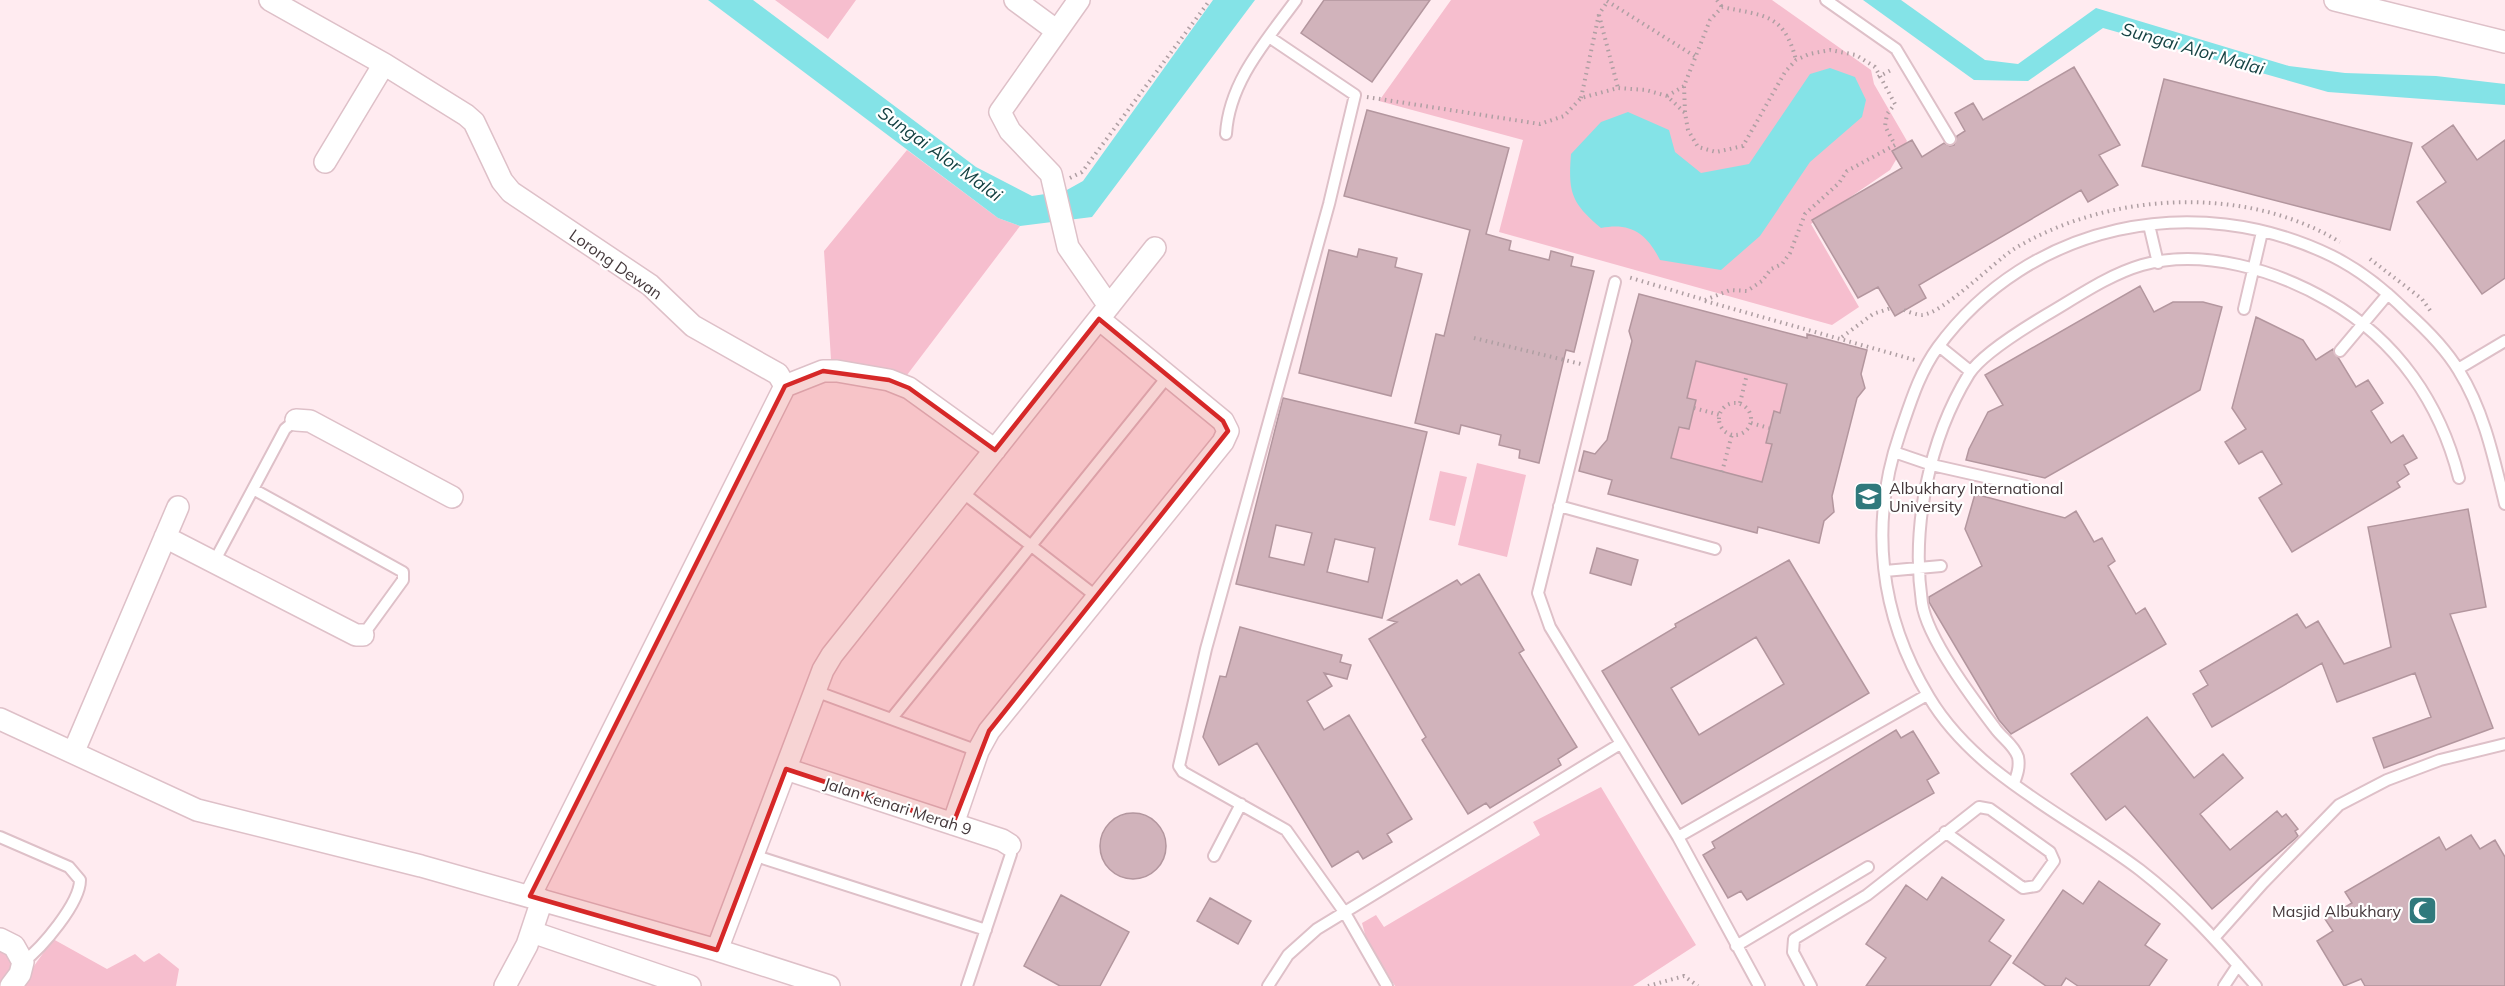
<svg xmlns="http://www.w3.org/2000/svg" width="2505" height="986" viewBox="0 0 2505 986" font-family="Mulish,sans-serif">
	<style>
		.green { fill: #f6bece }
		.water { fill: #84e3e7 }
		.building { fill: #d1b3bb; stroke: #b3969e; stroke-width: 1.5; fill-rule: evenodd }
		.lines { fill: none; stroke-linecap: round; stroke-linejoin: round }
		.lane-casing { stroke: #dec0c8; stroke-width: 14 }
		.street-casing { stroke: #dec0c8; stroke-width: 24 }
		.path { stroke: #af9fa3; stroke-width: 4; stroke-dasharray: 1.5 4.5; stroke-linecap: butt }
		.lane { stroke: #fff; stroke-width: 10 }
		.street { stroke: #fff; stroke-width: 21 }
		.marked { fill: #d62828; fill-opacity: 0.2; stroke: #d62828; stroke-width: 4.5; stroke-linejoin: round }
		.labels { text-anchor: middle; stroke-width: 4.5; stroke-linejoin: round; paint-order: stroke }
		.street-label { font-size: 16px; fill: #44383b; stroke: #fff }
		.poi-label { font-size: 16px; fill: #44383b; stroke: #fff; text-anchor: start }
		.water-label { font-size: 18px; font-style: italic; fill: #154243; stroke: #fff }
	</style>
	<rect width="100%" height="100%" fill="#ffebf0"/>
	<path class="green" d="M775 0H856L828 39Z
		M1451 0H1772L1871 70 1874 84 1907 141 1890 170 1811 224 1859 307 1832 325 1499 232 1523 140 1379 101Z
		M907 150 998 218 1020 226 907 375 831 359 824 251Z
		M1696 361 1787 384 1780 413 1774 412 1766 443 1772 444 1765 471 1769 484 1671 458 1679 427 1689 429 1696 400 1687 398Z
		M1477 463 1526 475 1507 557 1458 545Z
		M1440 471 1467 477 1455 526 1429 520Z
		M1601 787 1696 945 1633 986H1395L1366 938 1362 923 1376 915 1384 927 1540 835 1533 822Z
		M53 939 107 969 135 954 144 962 159 953 179 969 176 986H20Z
		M0 946 14 966 3 986H0Z"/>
	<path class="water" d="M708 0H753L976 167 1032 196 1065 191 1083 181 1213 0H1255L1092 217 1020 226 998 218Z
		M1863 0H1901L1985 60 2018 64 2096 8 2289 66 2345 73 2436 76 2505 84V105L2328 92 2103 28 2028 81 1974 80Z
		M1830 68 1855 77 1866 100 1862 117 1810 162 1760 236 1721 270 1660 260C1647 234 1631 222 1601 228 1571 203 1568 192 1571 154L1601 122 1628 112 1669 130 1675 152 1701 173 1749 164 1810 74Z"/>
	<path class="building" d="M1324 0H1430L1372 82 1301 33Z
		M2074 67 2120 145 2099 155 2118 185 2088 202 2081 190 1919 285 1926 298 1895 316 1878 287 1858 298 1812 220 1902 168 1892 151 1912 140 1922 157 1944 143 1950 146 1954 145 1957 136 1965 131 1955 113 1973 103 1983 120Z
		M2164 79 2412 143 2390 230 2142 166Z
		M1367 110 1509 148 1486 234 1511 241 1509 250 1549 260 1551 251 1573 257 1571 266 1594 271 1574 352 1566 350 1539 463 1519 458 1520 450 1499 445 1501 435 1461 425 1459 434 1415 423 1436 334 1444 336 1470 230 1344 196Z
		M2453 125 2477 160 2505 140V278L2482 294 2417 202 2446 182 2422 147Z
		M1359 249 1397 258 1395 267 1422 274 1391 396 1299 373 1329 250 1357 257Z
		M2140 286 2154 312 2173 302H2203L2222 307 2200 390 2045 478 1966 460 1969 449 1988 412 2003 405 1985 375Z
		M1639 294 1807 338V334L1867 350 1861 374 1865 388 1857 398 1832 496 1834 512 1824 521 1819 543 1758 527 1757 533 1608 494 1612 480 1579 471 1584 451 1595 454 1607 440 1632 341 1629 331ZM1696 361 1787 384 1780 413 1774 411 1766 443 1772 444 1762 482 1671 458 1679 427 1689 429 1694 408 1696 400 1687 398Z
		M2256 317 2303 340 2316 360 2333 349 2356 387 2368 380 2383 403 2371 411 2391 443 2403 435 2417 458 2404 465 2409 474 2397 482 2400 487 2292 552 2259 498 2282 484 2262 451 2239 464 2225 442 2246 429 2232 408Z
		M1283 398 1427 432 1382 618 1236 584ZM1276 525 1312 533 1304 565 1269 557ZM1335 539 1375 548 1368 582 1327 572Z
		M1975 494 2065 518 2076 511 2094 542 2102 538 2115 561 2108 566 2136 614 2145 608 2166 644 2011 734 1999 720 1929 602V597L1982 566 1965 529Z
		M2468 509 2486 607 2450 614 2493 728 2384 768 2373 738 2431 717 2415 673 2337 702 2322 663 2212 727 2193 694 2208 685 2200 671 2297 614 2306 628 2318 621 2344 664 2391 647 2368 527Z
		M1597 548 1638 560 1631 585 1590 573Z
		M1789 560 1869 693 1682 804 1602 671 1676 627 1675 624ZM1756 637 1784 684 1699 735 1671 688Z
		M1479 574 1524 650 1519 653 1577 747 1558 759 1561 765 1490 808 1486 803 1468 814 1422 740 1426 737 1369 639 1397 622 1388 620 1457 580 1461 585Z
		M1240 627 1342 655 1340 662 1351 665 1347 679 1324 673 1332 686 1307 701 1324 730 1349 715 1412 819 1387 834 1392 842 1363 859 1358 851 1332 867 1257 743 1219 765 1203 737 1220 676 1226 677Z
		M2147 717 2194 778 2223 754 2243 778 2200 814 2230 850 2277 811 2282 817 2286 814 2298 829 2295 831 2298 836 2295 839 2212 909 2125 806 2106 820 2071 774Z
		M1896 730 1901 738 1913 731 1939 773 1927 780 1934 793 1747 900 1741 891 1728 898 1703 855 1715 848 1712 842Z
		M1100 846a33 33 0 1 1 66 0a33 33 0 1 1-66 0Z
		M2471 835 2480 849 2495 840 2505 857V986H2365L2361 979 2344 986 2317 941 2333 931 2325 919 2352 903 2345 892 2439 837 2446 850Z
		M1942 877 2004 920 1989 941 2011 956 1990 986H1866L1886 958 1866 944 1906 885 1927 900Z
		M2099 881 2160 924 2145 945 2167 960 2149 986H2078L2066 978 2061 986H2046L2013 963 2063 890 2083 904Z
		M1061 895 1129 932 1100 986H1060L1024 966Z
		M1210 898 1251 921 1238 944 1197 921Z"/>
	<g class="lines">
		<defs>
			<path id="lane" d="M1826 0 1896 49 1950 139
				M1269 37 1355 95 1329 204 1206 649 1179 766 1183 772 1286 830 1345 913 1387 986
				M1226 134C1229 82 1266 41 1296 0
				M2149 225 2158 263
				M1615 282 1538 593 1550 627 1678 837 1759 986
				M2244 309 2262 232
				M1939 346 1970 371
				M2340 351 2388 294
				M2458 369 2505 341
				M1894 452 1932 465 2025 486
				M253 489 403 572V580L363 635
				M962 492 1097 597
				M1559 506 1715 549
				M214 562 285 429 296 420
				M1885 571 1941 566
				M815 691 978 751
				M892 718 1168 376
				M2014 783C2017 775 2020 767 2018 757 2014 745 2002 738 1995 728 1973 699 1927 638 1922 603 1911 527 1929 439 1969 374 1981 355 2026 327 2046 315 2077 297 2108 275 2142 265 2203 248 2276 270 2329 301 2397 340 2440 403 2459 478
				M0 837 69 867 80 880C80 903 42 948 23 962
				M1678 837 1927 695
				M753 855 986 930
				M1214 856 1241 804
				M2214 938 2263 883 2339 805 2387 780 2440 760 2505 744
				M1736 946 1868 867
				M967 986 1011 854 1010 845
				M1268 986 1288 955 1317 929 1620 744
				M1811 986 1793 952 1794 939 1867 895 1979 807 1990 809 2050 852 2054 861 2036 886 2023 888 1945 832
				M2224 986 2238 965
				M2256 986C2220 944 2184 904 2140 870 2069 816 1976 776 1929 697 1879 615 1869 523 1900 433 1910 404 1919 373 1938 347 2029 223 2195 189 2332 256 2360 270 2385 290 2407 312 2426 329 2446 349 2459 371 2484 411 2494 459 2505 504"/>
			<path id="street" d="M270 0 384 64 466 115 474 122 502 181 511 192 650 285 693 326 778 374 785 386 823 371H837L889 380 909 388 995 450
				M1015 0 1057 31
				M1079 0 1000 112 1010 131 1051 174 1068 247 1109 306
				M2335 0 2505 42
				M325 162 384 64
				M296 420 310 421 452 497
				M165 537 356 635H363
				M0 719 197 810 421 866 717 950 829 986
				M74 751 178 507
				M786 769 1002 840 1010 845
				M953 824 978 751 989 731 1223 442 1228 431 1223 421 1099 319
				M530 896 785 386
				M532 932 690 986
				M0 939 14 946 23 962 20 974 11 986
				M717 950 823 670 832 655 1155 248
				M505 986 527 945 542 900"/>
		</defs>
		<use href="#lane" class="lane-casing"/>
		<use href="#street" class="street-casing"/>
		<path class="path" d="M1717 0 1722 7
			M1607 1 1696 57
			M1599 15 1618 88
			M1878 77 1893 69
			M1667 96 1684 86
			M1367 97 1540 124 1564 116 1581 98 1618 88 1646 90 1667 96 1685 113 1688 130 1698 147 1716 152 1743 146 1785 72 1796 60 1809 54 1830 50 1856 55 1875 67 1895 104 1887 114 1885 126 1895 145 1847 171 1839 183 1805 214 1790 253 1782 264 1771 269 1762 281 1747 291 1730 290 1705 300 1628 277
			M1581 98 1599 14 1608 1
			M1685 112 1684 86 1710 20 1722 7C1764 16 1784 13 1796 60
			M1070 178 1082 172 1210 0
			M2370 259 2422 299 2432 313
			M1705 301 1915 360
			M1904 310C1909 312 1917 315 1922 315 1942 314 1994 262 2014 249 2108 192 2245 184 2340 242
			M1842 337 1873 314 1891 308
			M1474 338 1581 364
			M1740 403 1747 374
			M1719 419a16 16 0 1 1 32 0a16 16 0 1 1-32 0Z
			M1694 408 1720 415
			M1751 423 1769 428
			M1722 472 1732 434
			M1648 986 1684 976 1698 986"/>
		<use href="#lane" class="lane"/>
		<use href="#street" class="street"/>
	</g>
	<path class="marked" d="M1099 319 1223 421 1228 431 989 731 953 824 786 769 717 950 530 896 785 386 823 371 889 380 909 388 995 450Z"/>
	<defs>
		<symbol id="university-square" viewBox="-11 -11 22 22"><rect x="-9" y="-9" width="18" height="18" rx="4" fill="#30797c" stroke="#fff"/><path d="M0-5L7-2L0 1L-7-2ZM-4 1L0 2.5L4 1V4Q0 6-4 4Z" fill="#fff"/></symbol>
		<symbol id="mosque-square" viewBox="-11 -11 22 22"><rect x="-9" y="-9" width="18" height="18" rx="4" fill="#30797c" stroke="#fff"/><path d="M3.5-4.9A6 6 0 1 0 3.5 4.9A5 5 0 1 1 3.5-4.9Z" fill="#fff"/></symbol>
	</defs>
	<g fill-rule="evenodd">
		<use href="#university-square" x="1852" y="480" width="33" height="33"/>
		<use href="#mosque-square" x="2406" y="894" width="33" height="33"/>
	</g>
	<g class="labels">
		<g class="street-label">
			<text transform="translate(616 264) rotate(35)" y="6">Lorong Dewan</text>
			<text transform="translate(898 806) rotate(18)" y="6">Jalan Kenari Merah 9</text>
		</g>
		<g class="poi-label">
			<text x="1889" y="494">Albukhary International<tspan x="1889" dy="18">University</tspan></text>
			<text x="2401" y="917" text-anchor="end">Masjid Albukhary</text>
		</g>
		<g class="water-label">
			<text transform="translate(2193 49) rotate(16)" y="6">Sungai Alor Malai</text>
			<text transform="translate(940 154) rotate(36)" y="6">Sungai Alor Malai</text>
		</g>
	</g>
</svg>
